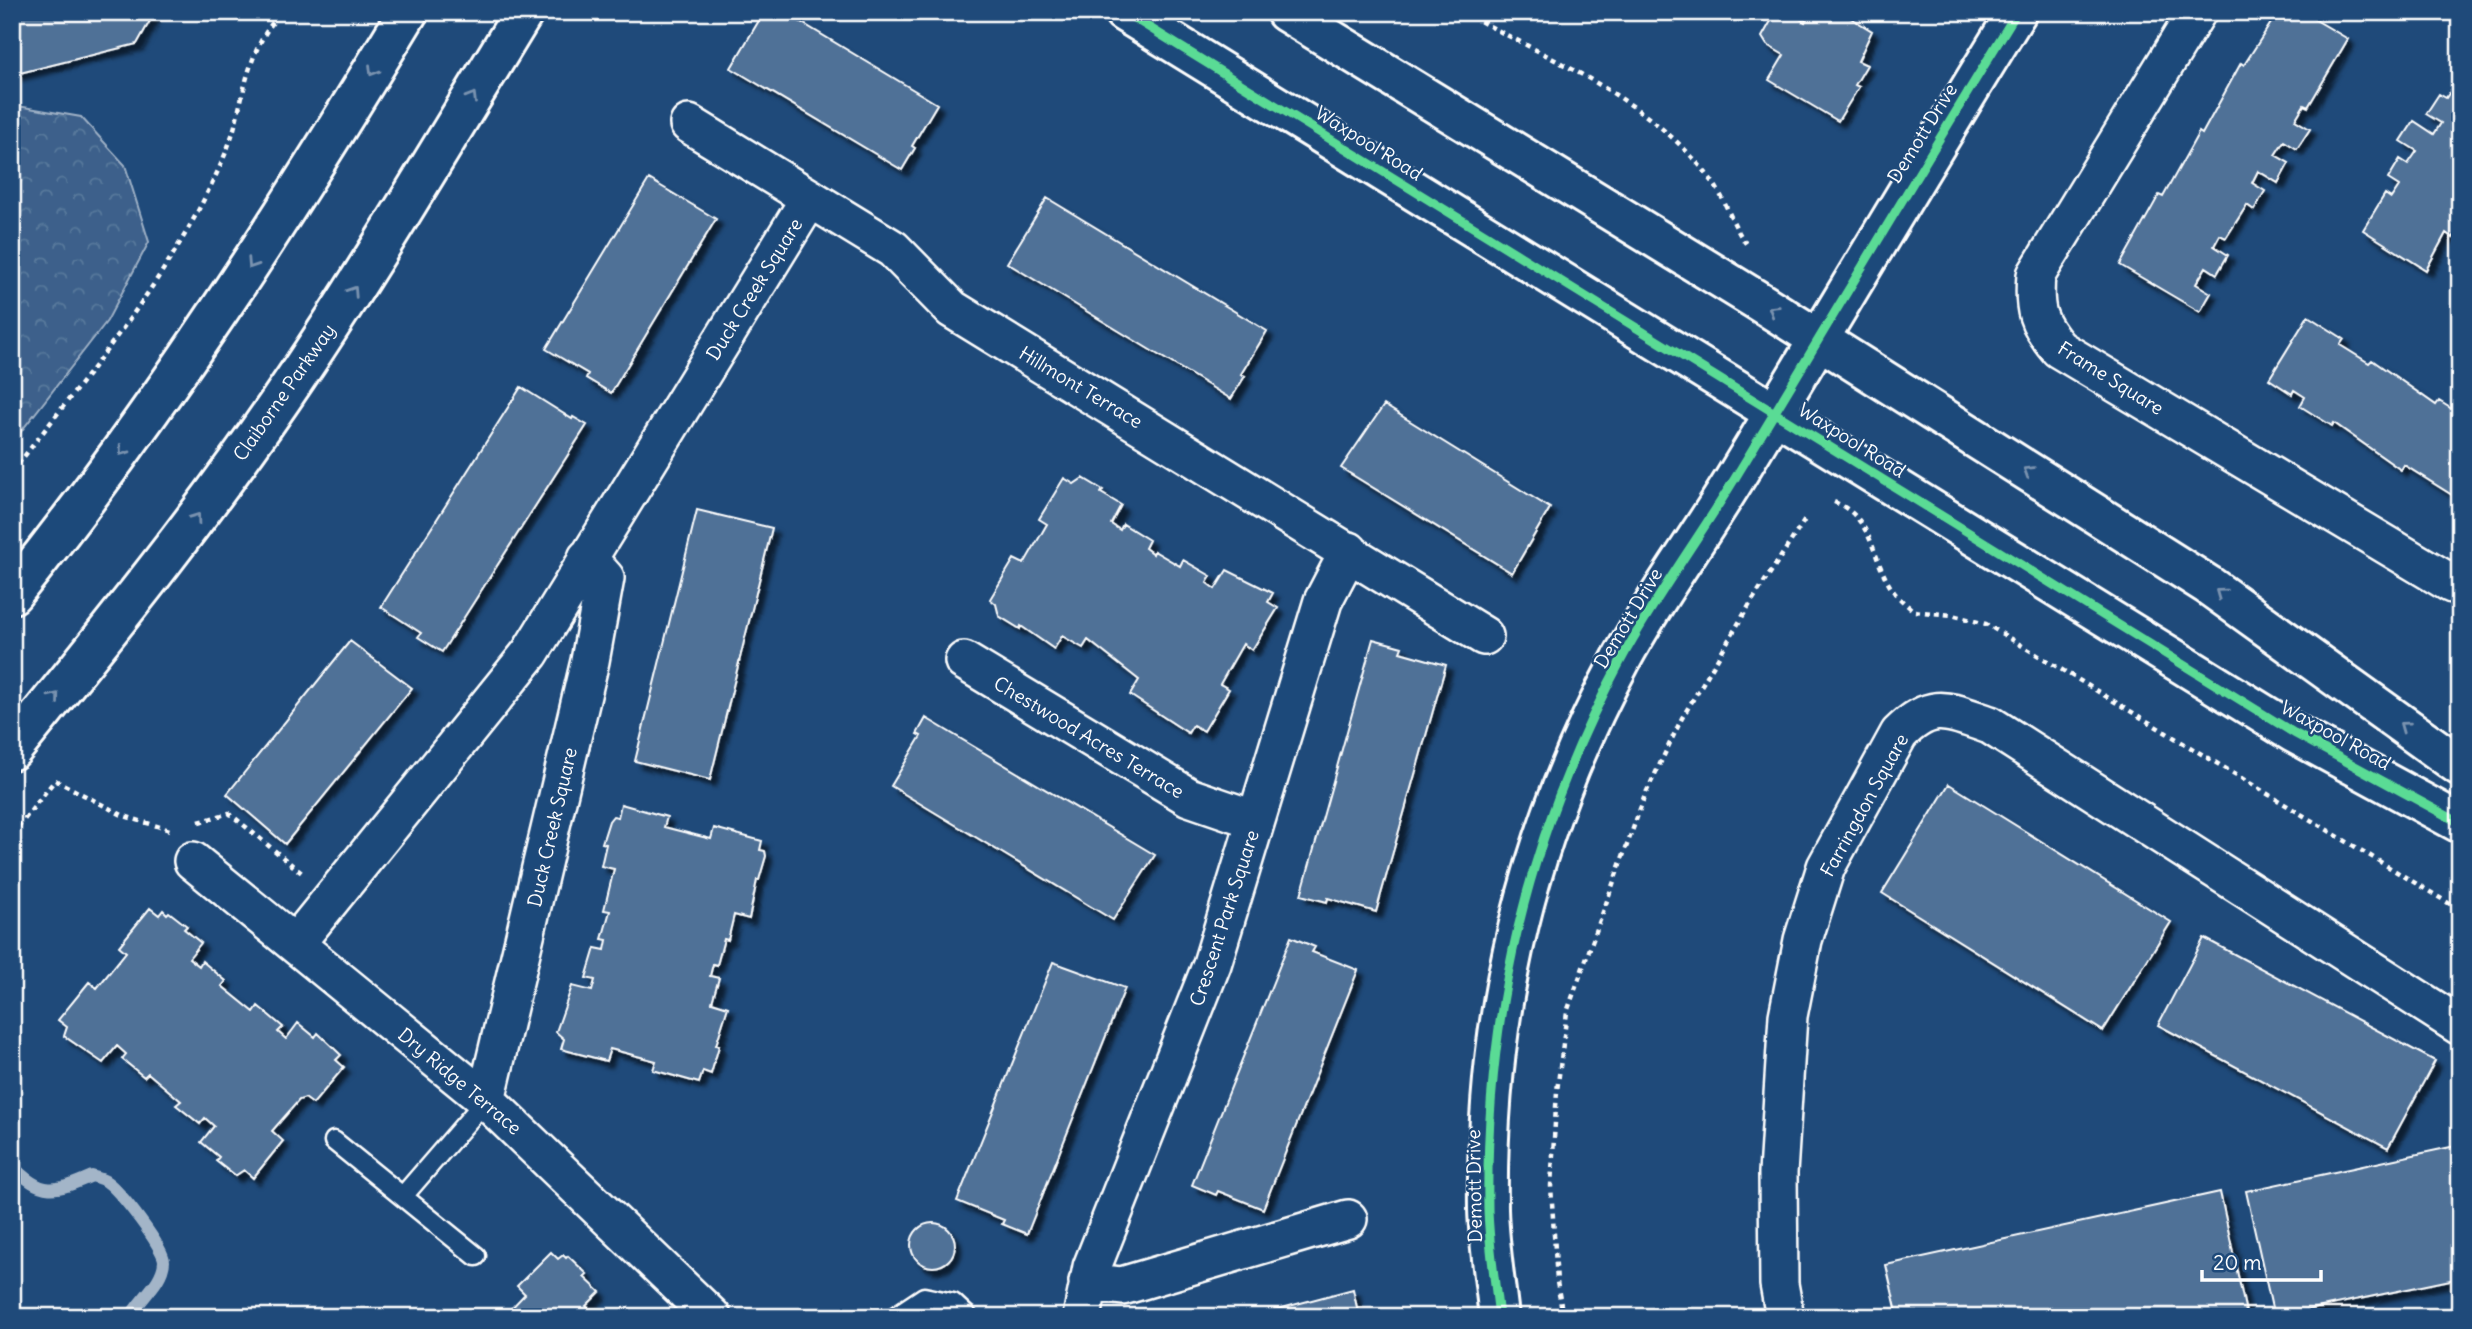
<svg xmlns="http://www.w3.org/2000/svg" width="2472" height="1329" viewBox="0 0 2472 1329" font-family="Delius,sans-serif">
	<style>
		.forest { fill: url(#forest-crowns); stroke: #9eb0c5; stroke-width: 2 }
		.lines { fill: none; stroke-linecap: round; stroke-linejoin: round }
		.stream { stroke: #a3b5c8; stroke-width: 12 }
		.building { fill: #507197; stroke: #fff; stroke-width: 2; filter: url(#shadow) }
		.service-casing { stroke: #fff; stroke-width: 23 }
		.minor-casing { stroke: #fff; stroke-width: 42 }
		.tertiary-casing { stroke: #fff; stroke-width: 44 }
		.secondary-casing { stroke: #fff; stroke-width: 44 }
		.path { stroke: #fff; stroke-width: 4.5; stroke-dasharray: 5 5; stroke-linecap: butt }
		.service { stroke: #1f4a7a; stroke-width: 18 }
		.minor { stroke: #1f4a7a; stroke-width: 37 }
		.tertiary { stroke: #1f4a7a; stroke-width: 38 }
		.secondary { stroke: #1f4a7a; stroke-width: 38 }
		.cycleway-casing { stroke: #1f4a7a; stroke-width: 13 }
		.cycleway { stroke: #5adb95; stroke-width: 9 }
		.oneway { stroke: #7992af }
		.labels { text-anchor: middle; stroke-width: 5; stroke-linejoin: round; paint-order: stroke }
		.street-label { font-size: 19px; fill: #fff; stroke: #1f4a7a }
	</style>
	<defs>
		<pattern id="forest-crowns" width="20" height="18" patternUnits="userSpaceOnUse" patternTransform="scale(1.75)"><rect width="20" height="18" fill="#3c618b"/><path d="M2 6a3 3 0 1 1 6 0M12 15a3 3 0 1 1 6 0" fill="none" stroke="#59799c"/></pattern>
		<filter id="shadow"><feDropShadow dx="6" dy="6" stdDeviation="2" flood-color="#0009"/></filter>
	</defs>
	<rect width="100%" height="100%" fill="#1f4a7a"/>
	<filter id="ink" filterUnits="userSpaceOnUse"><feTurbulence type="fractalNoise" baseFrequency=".0143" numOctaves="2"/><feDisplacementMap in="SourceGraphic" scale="14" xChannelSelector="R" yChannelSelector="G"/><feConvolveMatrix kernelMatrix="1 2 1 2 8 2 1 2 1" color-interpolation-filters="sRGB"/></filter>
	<g filter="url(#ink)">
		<path class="forest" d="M12 105 81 117 125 165 149 242 107 321 12 443Z"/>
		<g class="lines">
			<path class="stream" d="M12 1165C42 1197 55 1192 92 1176 97 1178 103 1179 107 1182 120 1191 164 1248 164 1261 163 1283 139 1299 130 1317"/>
		</g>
		<path class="building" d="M12 12H155L137 44 12 75Z
			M764 12H784L937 104 912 146 915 148 902 170 731 68Z
			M1776 12H1789L1805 22 1810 12H1841L1872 31 1858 61 1867 65 1855 85 1859 87 1838 121 1769 80 1784 55 1767 45 1762 37Z
			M2278 12H2302L2348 39 2308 107 2304 105 2295 120 2310 129 2297 149 2284 141 2275 155 2289 163 2278 183 2258 171 2252 183 2265 191 2254 210 2247 205 2226 238 2220 235 2214 246 2228 255 2217 274 2206 267 2196 284 2211 293 2200 312 2120 265 2159 195 2163 197 2199 132 2202 134 2241 63 2244 65Z
			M2460 76V227L2453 238 2446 233 2426 270 2363 230 2385 194 2391 198 2399 186 2388 179 2400 159 2408 164 2417 151 2401 141 2414 121 2434 134 2441 123 2426 114 2439 94 2446 98Z
			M649 179 716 219 611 393 586 378 588 374 546 349Z
			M1047 198 1267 331 1241 374 1245 376 1231 399 1007 263Z
			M2308 316 2344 339 2340 345 2369 363 2372 360 2436 405 2439 401 2460 414V500L2404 465 2401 470 2334 423 2332 426 2300 406 2305 397 2294 390 2292 394 2269 379Z
			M521 387 572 419 573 417 587 425 442 652 418 637 421 633 381 607Z
			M1384 405 1550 508 1512 573 1341 468Z
			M1064 478 1074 484 1083 478 1103 490 1101 493 1121 505 1111 524 1120 530 1123 524 1149 540 1145 548 1153 554 1154 551 1180 566 1183 560 1211 576 1207 583 1215 589 1227 570 1273 593 1268 602 1278 608 1252 650 1243 644 1220 684 1229 689 1204 731 1193 725 1188 733 1130 695 1139 680 1088 640 1083 648 1062 636 1054 649 1021 626 1020 629 999 616 996 604 990 599 1014 559 1024 564 1047 524 1039 519Z
			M697 510 772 528 710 780 635 761Z
			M1373 639 1402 647 1400 652 1446 665 1376 912 1328 898 1327 902 1301 895Z
			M350 641 412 688 285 844 227 794Z
			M926 718 1155 855 1113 920 891 786 921 736 917 734Z
			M1949 784 2171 922 2103 1031 1882 893Z
			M621 804 667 817 664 827 711 839 714 828 762 841 760 850 765 851 766 856 759 880H757L749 919 734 915 728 940 724 939 717 965 713 964 710 976 719 978 712 1002 728 1007 716 1045 719 1046 711 1074 703 1071 699 1083 653 1070 656 1061 610 1049 606 1061 561 1049 564 1039 556 1032 572 986 592 991 595 980 586 978 595 948 605 950 607 940 602 939 610 911 604 910 614 869 601 866 606 844 602 843 609 821 613 816 618 817Z
			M150 908 159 915 163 910 167 914 169 912 187 926 184 929 201 943 189 958 199 966 202 961 226 981 222 986 254 1012 258 1006 283 1027 278 1032 286 1039 298 1023 315 1037 318 1033 341 1055 336 1060 344 1067 313 1104 305 1098 299 1100 272 1131 283 1141 253 1178 244 1170 235 1176 216 1161 219 1157 201 1142 214 1126 205 1118 200 1124 176 1105 181 1101 148 1073 144 1077 122 1059 126 1054 117 1046 103 1063 64 1036 67 1027 58 1020 89 982 97 988 126 952 119 946Z
			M1291 937 1315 947 1312 952 1358 970 1263 1209 1218 1191 1216 1195 1192 1185Z
			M2204 938 2435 1061 2388 1148 2158 1025Z
			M1053 962 1125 988 1027 1234 1002 1224 1004 1220 957 1201Z
			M2460 1145V1278L2274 1317 2246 1191Z
			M2220 1192 2247 1317H1898L1886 1265Z
			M911 1245a22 22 0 1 1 44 0a22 22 0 1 1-44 0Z
			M551 1252 558 1259 563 1255 566 1258 568 1256 587 1274 584 1277 600 1292 586 1306 594 1314 598 1310 604 1317H503L525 1294 517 1286Z
			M1353 1289 1359 1317H1248Z"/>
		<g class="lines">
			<defs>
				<path id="service" d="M334 1141 476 1256
					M403 1196 486 1100
					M894 1317 924 1297 953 1303 968 1317"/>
				<path id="minor" d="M2197 12 2036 275C2033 310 2037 323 2059 349L2452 584H2460
					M689 124 893 249 952 309 1484 636
					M964 661 1189 797 1256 820
					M193 861 486 1100 712 1317
					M295 944 530 653 810 198
					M486 1100 590 661 605 578 587 558
					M1088 1282 1122 1286 1348 1219
					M1082 1317 1092 1267 1212 964 1323 601 1349 551
					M1785 1317 1779 1284 1778 1173 1788 1016 1803 940 1826 867 1899 734C1933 699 1950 712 1990 725L2460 1026"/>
				<path id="tertiary" d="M1124 12 2294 733 2460 823
					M1286 12 1755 299 2208 585 2460 766
					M1499 1317C1495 1281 1489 1245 1488 1209 1485 1013 1528 833 1621 660 1656 595 1702 534 1740 470 1832 318 1923 164 2017 12"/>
				<path id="secondary" d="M12 594C160 410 286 214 408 12
					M12 750C111 628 210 506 297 376 377 257 449 134 524 12"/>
			</defs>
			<use href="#service" class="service-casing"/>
			<use href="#minor" class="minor-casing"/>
			<use href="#tertiary" class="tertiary-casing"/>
			<use href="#secondary" class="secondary-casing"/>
			<path class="path" d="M1463 12C1549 59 1647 97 1709 177 1726 198 1731 225 1748 246
				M12 472C76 389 152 299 200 207 213 182 226 156 234 129 245 88 250 44 282 12
				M1834 502C1875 518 1871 561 1894 592 1899 599 1907 605 1914 611L1952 615 1986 624 2460 910
				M199 822 229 813 303 874
				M12 835 55 780 124 816 170 830
				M1563 1317 1557 1282 1551 1186 1557 1091 1567 1012 1645 795 1682 718 1750 604 1806 518"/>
			<use href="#service" class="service"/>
			<use href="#minor" class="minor"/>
			<use href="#tertiary" class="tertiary"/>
			<use href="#secondary" class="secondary"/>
			<defs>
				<path id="cycleway" d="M1124 12 2294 733 2460 823
					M1499 1317C1495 1281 1489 1245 1488 1209 1485 1013 1528 833 1621 660 1656 595 1702 534 1740 470 1832 318 1923 164 2017 12"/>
			</defs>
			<use href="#cycleway" class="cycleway-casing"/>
			<use href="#cycleway" class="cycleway"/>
		</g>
		<defs><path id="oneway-chevron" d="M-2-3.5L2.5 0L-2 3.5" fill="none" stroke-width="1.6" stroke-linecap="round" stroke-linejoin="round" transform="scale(1.75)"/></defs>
		<g class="oneway">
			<use href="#oneway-chevron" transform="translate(373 71) rotate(121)"/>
			<use href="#oneway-chevron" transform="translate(472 97) rotate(-59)"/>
			<use href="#oneway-chevron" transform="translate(252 264) rotate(123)"/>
			<use href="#oneway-chevron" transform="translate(353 291) rotate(-57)"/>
			<use href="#oneway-chevron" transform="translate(1773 310) rotate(-148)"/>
			<use href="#oneway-chevron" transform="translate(123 451) rotate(127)"/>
			<use href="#oneway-chevron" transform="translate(2028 471) rotate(-148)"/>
			<use href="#oneway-chevron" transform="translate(196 518) rotate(-54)"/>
			<use href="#oneway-chevron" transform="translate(2220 593) rotate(-144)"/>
			<use href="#oneway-chevron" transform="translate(55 697) rotate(-51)"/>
			<use href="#oneway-chevron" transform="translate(2404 726) rotate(-144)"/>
		</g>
	</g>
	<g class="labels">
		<g class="street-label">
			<text transform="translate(1922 133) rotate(-58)" y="7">Demott Drive</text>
			<text transform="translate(1369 143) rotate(32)" y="7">Waxpool Road</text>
			<text transform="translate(754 289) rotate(-58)" y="7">Duck Creek Square</text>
			<text transform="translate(2111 378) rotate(32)" y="7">Frame Square</text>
			<text transform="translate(1081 387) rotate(31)" y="7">Hillmont Terrace</text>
			<text transform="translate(284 392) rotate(-55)" y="7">Claiborne Parkway</text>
			<text transform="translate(1852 440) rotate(32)" y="7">Waxpool Road</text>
			<text transform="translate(1628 618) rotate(-59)" y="7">Demott Drive</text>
			<text transform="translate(2336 735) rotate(29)" y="7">Waxpool Road</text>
			<text transform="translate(1089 737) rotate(31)" y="7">Chestwood Acres Terrace</text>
			<text transform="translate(1864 805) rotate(-61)" y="7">Farringdon Square</text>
			<text transform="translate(552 827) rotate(-77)" y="7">Duck Creek Square</text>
			<text transform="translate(1224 918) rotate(-72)" y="7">Crescent Park Square</text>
			<text transform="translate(460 1081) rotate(40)" y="7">Dry Ridge Terrace</text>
			<text transform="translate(1474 1186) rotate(-91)" y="7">Demott Drive</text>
		</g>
	</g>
	<rect width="2472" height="1329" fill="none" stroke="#1f4a7a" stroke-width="42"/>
	<rect x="21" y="21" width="2430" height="1287" fill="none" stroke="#fff" stroke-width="2.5" filter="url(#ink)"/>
	<path d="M2202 1270v10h119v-10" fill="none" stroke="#ffffff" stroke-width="3.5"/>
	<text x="2213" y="1270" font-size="21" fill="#ffffff" stroke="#1f4a7a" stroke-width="5" paint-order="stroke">20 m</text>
</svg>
